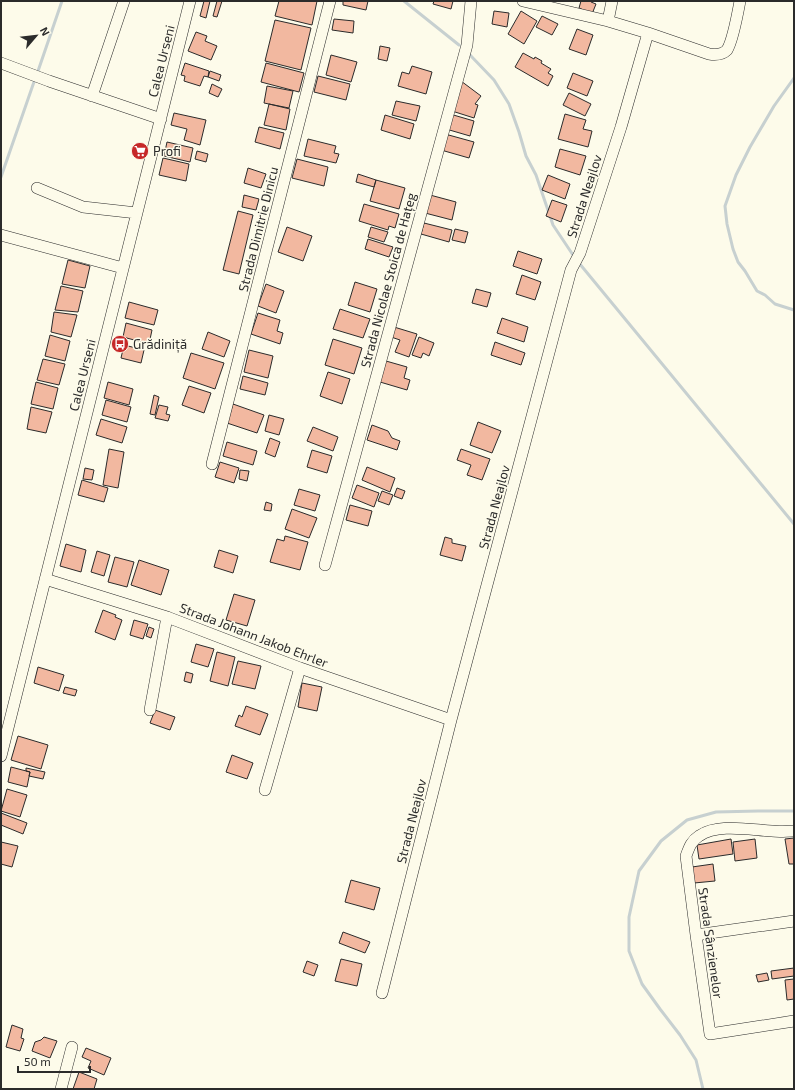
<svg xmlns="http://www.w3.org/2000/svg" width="795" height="1090" viewBox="0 0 795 1090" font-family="'Exo 2',sans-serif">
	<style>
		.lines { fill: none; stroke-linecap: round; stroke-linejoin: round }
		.stream { stroke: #c7d0d0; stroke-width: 3 }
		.building { fill: #f2b8a0; stroke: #2b2b2b }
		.minor-casing { stroke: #2b2b2b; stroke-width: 12 }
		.minor { stroke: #fdfbea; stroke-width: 11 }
		.labels { text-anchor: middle; stroke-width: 3; stroke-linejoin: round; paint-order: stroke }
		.street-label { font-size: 13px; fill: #2b2b2b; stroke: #fdfbea }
		.poi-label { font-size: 13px; fill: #2b2b2b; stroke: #fdfbea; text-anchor: start }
	</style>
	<rect width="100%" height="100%" fill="#fdfbea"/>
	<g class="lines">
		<path class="stream" d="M404 1 459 45
			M470 55 494 80 509 104 519 132 526 156 536 175 553 225 573 255
			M37 74 62 1
			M794 78 774 106 750 147 736 175 725 206 727 224 733 249 738 262 745 271 757 291 765 295 775 304 794 310
			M1 177 35 79
			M579 263 794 524
			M703 1089 696 1060 680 1035 660 1009 642 984 629 951V917L639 871 661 841 687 820 716 812 758 811H794"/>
	</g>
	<path class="building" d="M204 1H210L206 18 200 16Z
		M217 1H222L217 17 213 16Z
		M279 1H317L312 25 275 16Z
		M343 1H368L366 10 343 5Z
		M434 1H453L451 9 433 4Z
		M581 1H591V2L596 4 592 14 579 8Z
		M494 11 509 13 507 27 492 24Z
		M521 11 537 21 524 44 508 34Z
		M542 16 558 24 552 35 536 27Z
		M334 19 354 21 353 33 332 30Z
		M275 20 311 28 301 70 265 61Z
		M577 29 593 35 586 55 569 49Z
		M196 32 207 36 205 41 217 46 211 60 188 51Z
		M380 46 390 48 387 61 378 59Z
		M523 53 534 59 535 57 542 61 541 63 551 69 548 73 553 76 548 86 515 67Z
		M331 55 357 62 351 82 326 75Z
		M185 63 209 71 208 77 204 76 200 86 184 81 185 76 181 75Z
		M266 63 304 73 299 92 261 82Z
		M412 66 432 72 426 94 398 86 402 72 409 74Z
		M210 71 221 75 219 81 208 77Z
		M573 73 593 81 587 96 567 88Z
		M318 76 350 84 346 100 314 92Z
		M461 81 481 96 475 104 478 105 474 118 452 111Z
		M212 84 222 89 218 97 209 93Z
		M267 86 293 91 289 108 264 103Z
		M569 93 591 104 585 116 563 105Z
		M396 101 420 106 416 121 392 115Z
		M269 104 290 109 286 130 264 125Z
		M174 113 206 120 200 145 184 140 187 129 171 125Z
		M450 114 474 121 470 136 446 129Z
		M565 114 586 120 583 129 592 131 588 147 558 139Z
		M385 115 414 124 410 139 381 130Z
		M259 127 284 133 280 149 255 142Z
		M445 134 474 142 469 158 441 150Z
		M308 139 336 146 334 153 339 154 336 163 304 156Z
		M167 142 193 148 190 162 164 156Z
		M560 149 586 156 580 175 555 167Z
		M197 151 208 154 206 162 195 159Z
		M163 158 189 164 186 181 159 175Z
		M297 159 328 167 324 186 292 178Z
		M248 168 266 174 261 188 244 183Z
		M358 174 376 180 374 187 356 182Z
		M548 175 570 184 565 199 542 190Z
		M376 180 405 188 399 209 370 201Z
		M244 195 259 199 256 210 242 207Z
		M430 195 456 202 452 220 425 213Z
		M552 200 567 205 561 222 546 216Z
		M364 204 399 214 395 228 389 226 388 230 359 221Z
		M238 211 253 215 239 274 223 270Z
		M424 223 452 230 449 242 421 234Z
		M287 227 312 236 303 261 278 252Z
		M371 227 388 232 384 242 368 237Z
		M455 229 468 232 465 243 452 240Z
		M368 239 393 247 389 257 365 249Z
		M518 251 542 259 537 274 513 266Z
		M68 260 90 266 85 288 62 284Z
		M522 275 541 282 535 300 516 294Z
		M355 282 377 289 370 312 348 305Z
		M266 284 284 291 276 313 258 306Z
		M61 286 83 291 78 312 55 310Z
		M476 289 491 293 487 307 472 303Z
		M129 302 158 310 154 325 125 318Z
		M340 309 370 319 363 338 333 329Z
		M54 312 77 315 71 337 51 332Z
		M258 313 280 320 277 331 283 333 280 344 251 334Z
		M502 318 528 327 524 342 497 333Z
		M126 323 152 330 149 344 123 337Z
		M394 327 417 334 409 357 395 352 400 340 391 337Z
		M208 332 230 341 224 357 202 349Z
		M50 335 70 341 65 361 45 356Z
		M419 337 434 343 429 356 423 353 421 358 412 355Z
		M333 339 362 348 354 374 325 365Z
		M495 342 525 353 521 365 491 355Z
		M124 345 144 350 141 363 121 358Z
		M249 350 273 356 268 378 244 372Z
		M191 353 224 363 215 389 183 378Z
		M43 359 65 364 59 385 37 380Z
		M386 361 407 367 404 378 410 380 407 390 380 382Z
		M328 372 350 379 342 404 320 396Z
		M243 376 268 383 265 395 240 389Z
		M36 382 58 388 53 409 31 404Z
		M108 382 133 389 129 405 104 398Z
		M189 386 211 393 204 413 182 405Z
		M154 395 159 397 155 415 150 414Z
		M106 400 131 407 127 422 102 415Z
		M233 404 264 415 257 433 227 423Z
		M159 405 168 407 166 414 170 415 168 421 155 418Z
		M31 407 52 412 46 433 27 429Z
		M269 415 284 419 279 435 265 431Z
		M101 419 127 427 122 443 96 435Z
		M478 422 501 431 492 453 470 445Z
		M372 425 388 431 392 438 400 441 397 450 367 440Z
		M313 427 338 437 333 451 307 441Z
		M270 438 280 442 275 457 265 453Z
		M227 442 257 451 253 465 223 456Z
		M109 449 124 452 118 488 103 485Z
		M461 449 490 459 482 480 467 475 471 465 457 460Z
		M312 450 332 456 327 473 307 467Z
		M220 462 239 468 234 483 215 477Z
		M367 467 395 478 390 492 362 480Z
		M85 468 94 470 92 480 83 479Z
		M240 470 249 471 247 481 239 479Z
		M82 480 108 488 104 502 78 495Z
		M357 485 379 493 374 507 352 498Z
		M397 488 405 491 402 499 394 496Z
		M299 489 320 495 315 511 294 505Z
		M382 491 393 495 389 505 378 501Z
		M266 502 272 504 271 511 264 510Z
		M350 505 372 511 368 526 346 520Z
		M292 509 317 518 309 538 285 529Z
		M285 536 308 542 300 570 270 562 277 539 284 541Z
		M445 537 452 539V543L466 546 462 561 440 555Z
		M66 544 86 550 81 572 60 566Z
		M219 550 238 556 233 573 214 567Z
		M97 551 110 555 104 576 91 572Z
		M115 557 134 562 127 587 108 582Z
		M139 560 169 570 161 595 131 585Z
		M234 594 255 600 247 626 226 620Z
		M103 610 116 615 115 617 122 620 115 640 95 632Z
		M134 620 148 624 143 639 130 635Z
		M149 627 154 629 151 638 146 636Z
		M196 644 214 649 208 667 191 662Z
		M217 652 235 657 228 686 210 681Z
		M238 661 261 666 255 689 232 684Z
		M38 667 64 675 59 691 34 683Z
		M186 672 193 674 191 683 184 681Z
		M302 683 322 687 317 711 298 707Z
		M65 687 77 690 75 696 63 693Z
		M246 706 268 714 260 735 235 726 239 715 242 717Z
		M155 710 175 717 170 730 150 723Z
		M18 736 48 745 41 769 11 760Z
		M232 755 253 763 247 779 226 772Z
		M11 767 30 772 27 787 8 782Z
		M26 768 45 772 43 779 29 776 30 772 26 771Z
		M7 789 27 795 20 817 1 811Z
		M1 813 27 823 23 834 1 825Z
		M794 838V864H789L785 839Z
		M731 839 733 854 699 859 697 845Z
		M755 839 757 858 735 861 733 842Z
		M1 842 18 846 12 867 1 864Z
		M713 864 715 881 694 883 692 867Z
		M351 880 380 888 374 910 345 902Z
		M343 932 370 942 365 953 339 943Z
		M341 959 362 964 357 986 335 981Z
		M307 961 318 965 314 976 303 972Z
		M794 968V976L772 979 771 971Z
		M767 973 769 980 758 982 756 975Z
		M794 979V999L787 1000 785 980Z
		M12 1025 23 1029 21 1038 24 1039 20 1051 6 1047Z
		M44 1037 57 1041 50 1058 32 1051 35 1042 41 1040Z
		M86 1048 111 1058 104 1075 88 1068 91 1061 82 1057Z
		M79 1072 97 1079 94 1089H73Z"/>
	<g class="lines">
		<defs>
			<path id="minor" d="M523 1 608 21 648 33 709 54C715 55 722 55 727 50 732 42 738 12 740 1
				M608 21 612 1
				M1 63 49 81 161 119
				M92 96 124 1
				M37 188 83 207 137 213
				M1 235 123 268
				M212 464 330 1
				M325 565 467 45 471 1
				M45 579 167 617 300 668 451 720
				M150 710 167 617
				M1 756 190 1
				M265 790 300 668
				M794 831C787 831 779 832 772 831 750 830 718 823 699 836 691 841 689 848 686 856L696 935 710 1034 794 1021
				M696 935 794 921
				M382 993 451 720 571 270 580 253 621 127 648 33
				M61 1089 72 1047"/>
		</defs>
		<use href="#minor" class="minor-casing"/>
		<use href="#minor" class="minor"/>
	</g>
	<defs>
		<symbol id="supermarket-disc" viewBox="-11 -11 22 22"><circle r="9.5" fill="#c62828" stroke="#fdfbea"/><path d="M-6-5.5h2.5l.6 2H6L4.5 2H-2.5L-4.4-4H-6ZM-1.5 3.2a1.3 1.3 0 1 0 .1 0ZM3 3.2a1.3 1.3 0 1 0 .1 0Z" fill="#fff"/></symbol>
		<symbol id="bus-disc" viewBox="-11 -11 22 22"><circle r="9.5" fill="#c62828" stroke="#fdfbea"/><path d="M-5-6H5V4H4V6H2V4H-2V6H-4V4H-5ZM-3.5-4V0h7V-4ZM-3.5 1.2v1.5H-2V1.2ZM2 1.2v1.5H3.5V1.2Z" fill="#fff"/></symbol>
	</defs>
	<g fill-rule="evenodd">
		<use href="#supermarket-disc" x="130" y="141" width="20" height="20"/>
		<use href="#bus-disc" x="110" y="334" width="20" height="20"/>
	</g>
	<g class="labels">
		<g class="street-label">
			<text transform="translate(161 61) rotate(-76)" y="5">Calea Urseni</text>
			<text transform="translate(584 196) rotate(-72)" y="5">Strada Neajlov</text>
			<text transform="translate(258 229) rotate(-76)" y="5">Strada Dimitrie Dinicu</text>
			<text transform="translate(388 280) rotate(-75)" y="5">Strada Nicolae Stoica de Hațeg</text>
			<text transform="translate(82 375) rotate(-76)" y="5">Calea Urseni</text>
			<text transform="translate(494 507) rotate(-75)" y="5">Strada Neajlov</text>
			<text transform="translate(254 635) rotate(21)" y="5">Strada Johann Jakob Ehrler</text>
			<text transform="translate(411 821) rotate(-76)" y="5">Strada Neajlov</text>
			<text transform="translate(711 943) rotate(82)" y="5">Strada Sânzienelor</text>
		</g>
		<g class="poi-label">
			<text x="153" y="156">Profi</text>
			<text x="133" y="349">Grădiniță</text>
		</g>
	</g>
	<rect width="795" height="1090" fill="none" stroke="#2b2b2b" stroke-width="4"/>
	<g transform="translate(36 36) rotate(62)" stroke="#fdfbea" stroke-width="3" paint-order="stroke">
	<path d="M0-3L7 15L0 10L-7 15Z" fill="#2b2b2b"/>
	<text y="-6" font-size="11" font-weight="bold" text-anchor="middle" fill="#2b2b2b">N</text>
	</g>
	<path d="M18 1066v6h72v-6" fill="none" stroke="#2b2b2b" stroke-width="2"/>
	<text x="24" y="1066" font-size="12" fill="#2b2b2b" stroke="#fdfbea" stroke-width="3" paint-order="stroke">50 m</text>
</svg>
